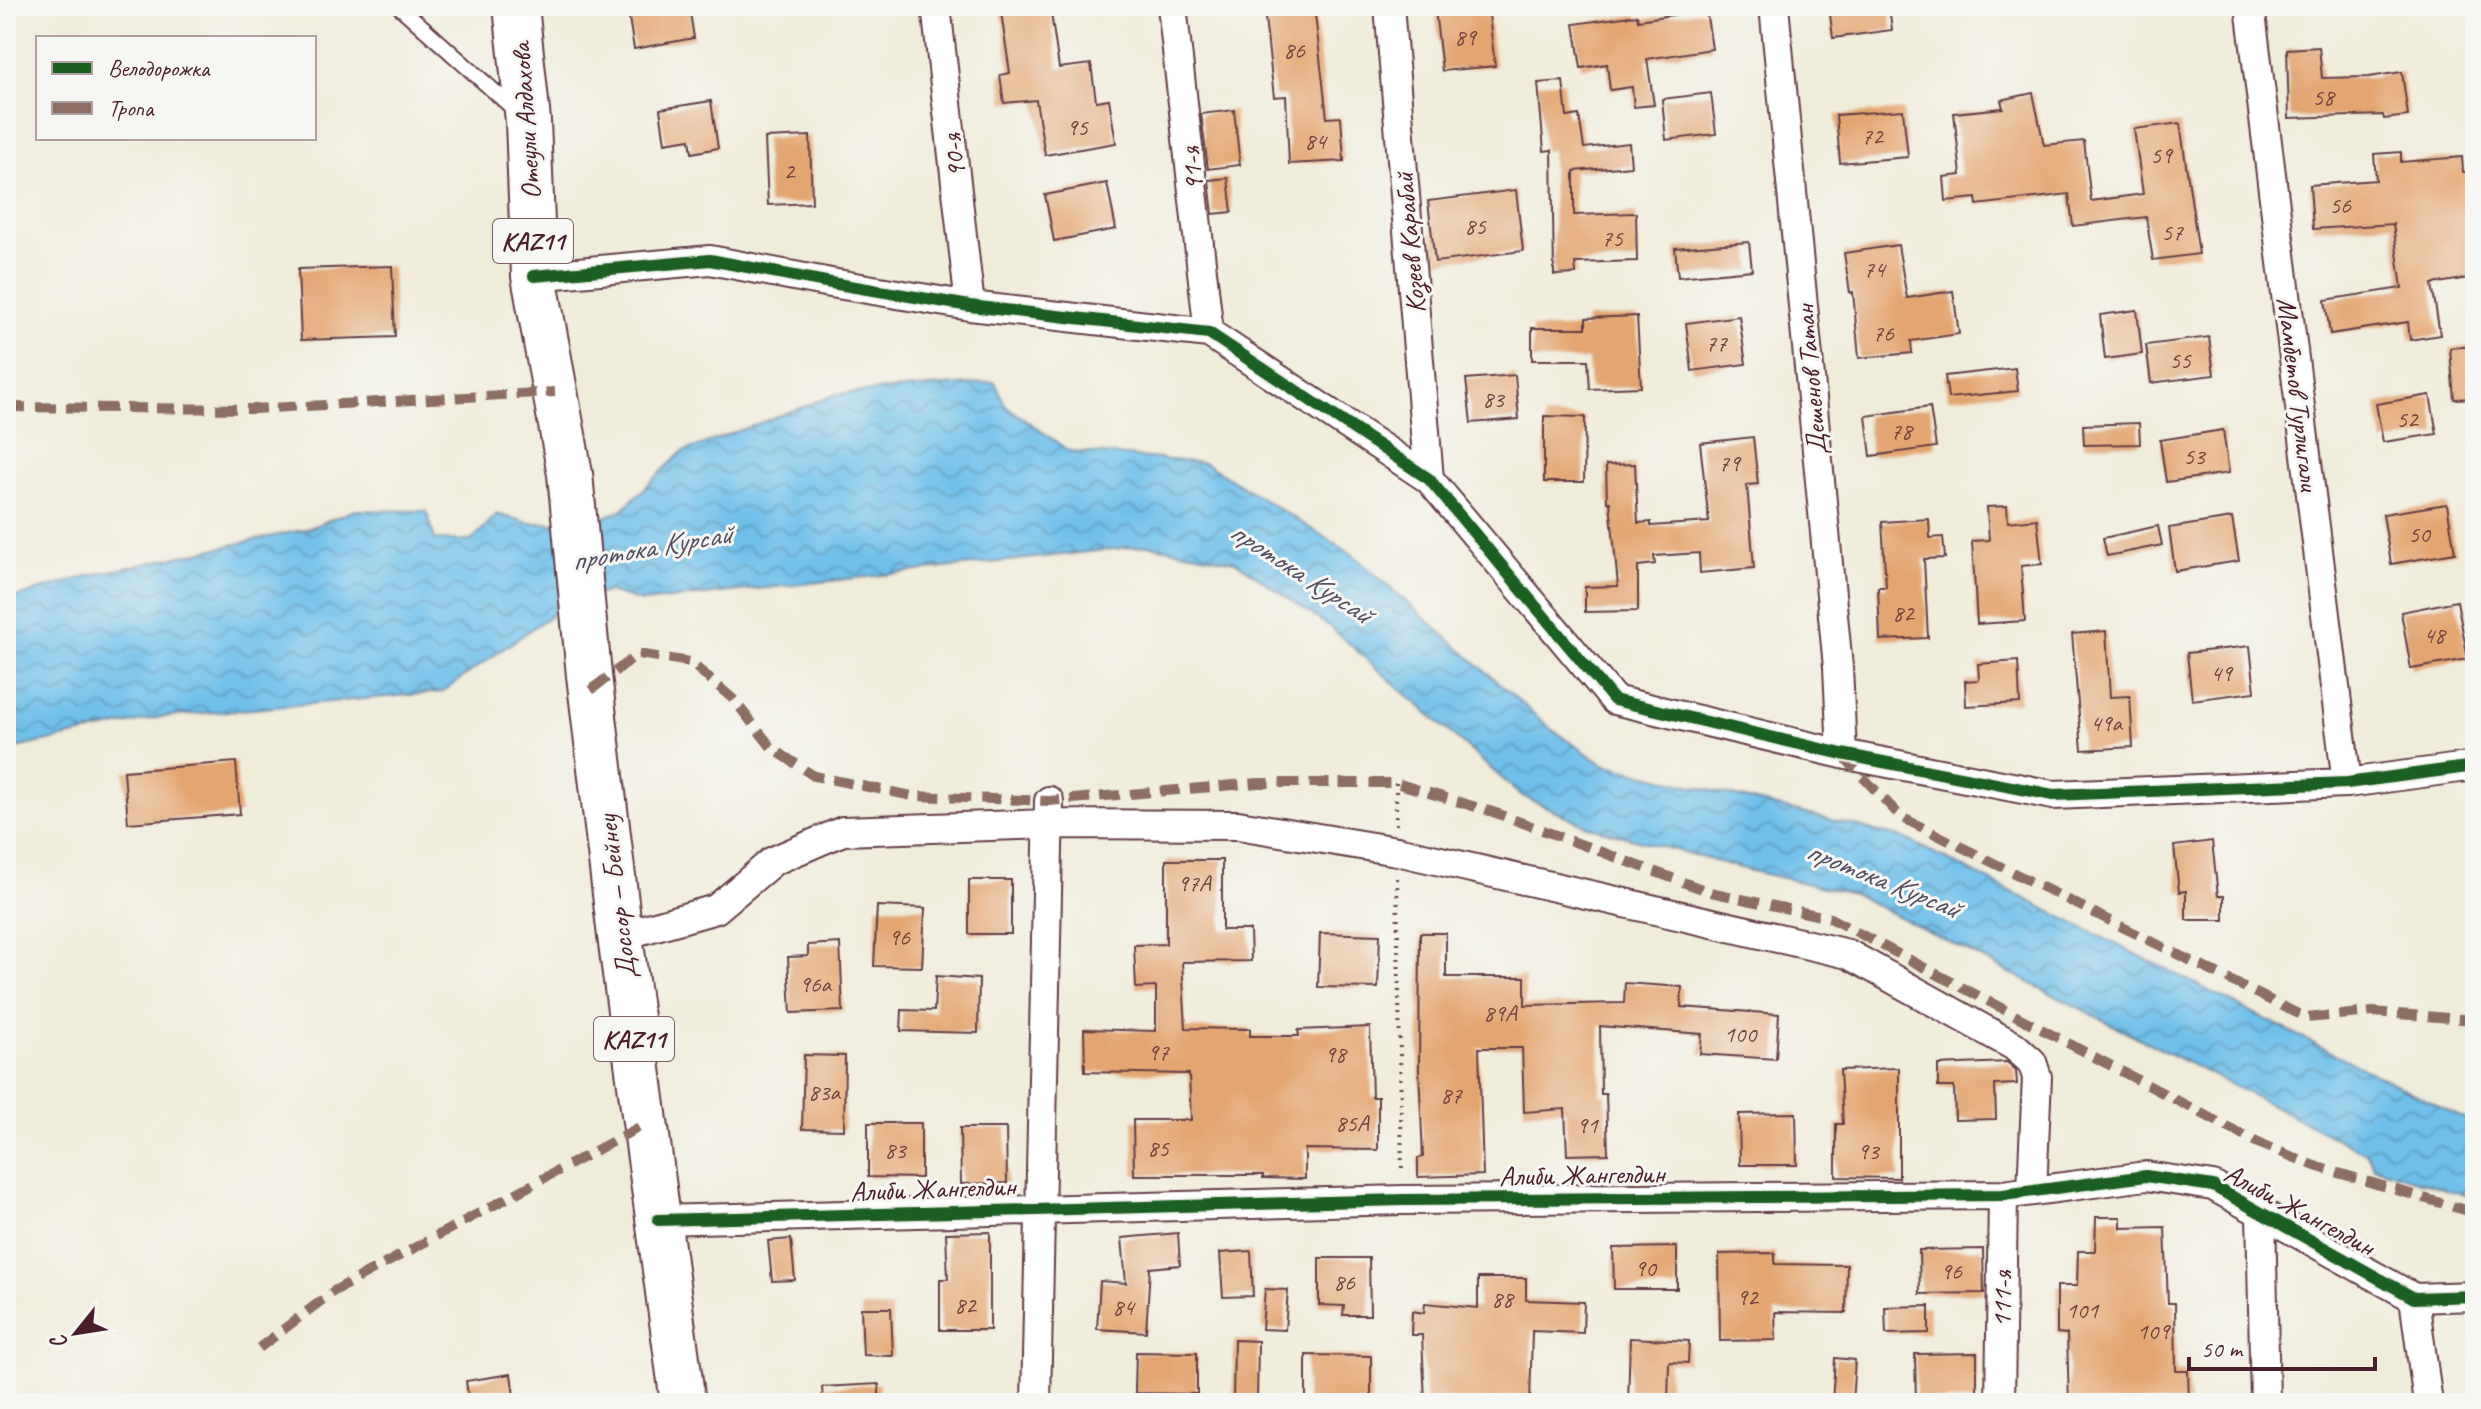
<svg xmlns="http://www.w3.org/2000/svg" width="2481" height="1409" viewBox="0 0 2481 1409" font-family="Caveat,sans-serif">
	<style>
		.water { fill: url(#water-waves); stroke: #5c708a; stroke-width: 2 }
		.building { fill: #e3a672 }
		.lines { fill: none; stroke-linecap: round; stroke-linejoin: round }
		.lane-casing { stroke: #633e45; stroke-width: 18 }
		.street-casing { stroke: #633e45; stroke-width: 32 }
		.highway-casing { stroke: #633e45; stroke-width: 48 }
		.path { stroke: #633e45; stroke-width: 4; stroke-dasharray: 2 6; stroke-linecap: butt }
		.lane { stroke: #fff; stroke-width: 14 }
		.street { stroke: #fff; stroke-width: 28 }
		.highway { stroke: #fff; stroke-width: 44 }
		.quiet { stroke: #8d6e63; stroke-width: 10; stroke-dasharray: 20 10; stroke-linecap: butt }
		.cycleway-casing { stroke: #f6f6f2; stroke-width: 17 }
		.cycleway { stroke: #1b5e20; stroke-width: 12 }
		.labels { text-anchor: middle; stroke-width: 6; stroke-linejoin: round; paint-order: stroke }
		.number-label { font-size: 24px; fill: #70413d }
		.shield { fill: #f6f6f2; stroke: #7e6067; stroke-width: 2 }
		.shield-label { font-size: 26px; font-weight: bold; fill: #4a1f2b }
		.street-label { font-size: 28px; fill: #4a1f2b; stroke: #f6f6f2 }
		.water-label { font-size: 30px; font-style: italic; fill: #554f64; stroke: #f6f6f2 }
	</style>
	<defs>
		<pattern id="water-waves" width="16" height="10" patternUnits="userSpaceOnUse" patternTransform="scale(2)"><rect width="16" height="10" fill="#6fc0ea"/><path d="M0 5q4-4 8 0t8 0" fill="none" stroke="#5d9bbe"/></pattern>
	</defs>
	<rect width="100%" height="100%" fill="#f6f6f2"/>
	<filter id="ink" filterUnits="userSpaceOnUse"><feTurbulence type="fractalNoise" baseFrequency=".0125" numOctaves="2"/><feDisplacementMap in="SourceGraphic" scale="16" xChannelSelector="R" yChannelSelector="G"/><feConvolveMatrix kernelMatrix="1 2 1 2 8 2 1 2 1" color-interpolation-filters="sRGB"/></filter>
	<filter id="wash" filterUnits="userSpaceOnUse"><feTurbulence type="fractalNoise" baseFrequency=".006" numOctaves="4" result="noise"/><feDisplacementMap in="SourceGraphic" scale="32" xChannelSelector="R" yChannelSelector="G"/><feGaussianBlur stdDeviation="1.8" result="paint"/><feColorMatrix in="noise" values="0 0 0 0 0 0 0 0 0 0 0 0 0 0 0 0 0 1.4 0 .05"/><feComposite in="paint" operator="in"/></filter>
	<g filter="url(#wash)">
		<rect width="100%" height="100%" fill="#f0ecda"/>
		<path class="water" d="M995 382 1005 405 1069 451 1205 463 1352 554 1551 729 1603 764 1904 838 2475 1124V1198L2374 1167 2366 1153 1854 894 1752 871 1590 827 1522 796 1331 628 1235 561 1150 545 642 602 608 592 561 603 551 615 442 692 161 717 6 750V600L92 575 306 529 355 510 427 511 435 540 471 541 497 514 529 523H592L623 509 682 452 837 394Z"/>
		<g id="blocks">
			<path class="building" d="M627 6H689L694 38 634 49Z
				M1000 6H1050L1059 68 1091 64 1096 101 1109 99 1116 143 1045 155 1036 100 1004 103 1000 75 1010 73Z
				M1288 6H1314L1327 118 1341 117 1344 161 1289 164 1286 96 1274 97 1264 9Z
				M1459 6H1488L1495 66 1442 71 1435 9Z
				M1829 6H1889L1892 30 1833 38Z
				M1706 10 1712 49 1647 59 1654 105 1634 107 1632 87 1610 90 1607 64 1581 68 1574 24 1637 15 1638 20Z
				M2319 47 2322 78 2369 77 2402 72 2408 116 2384 119 2383 115 2289 118 2287 49Z
				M1563 81 1567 117 1579 115 1584 148 1629 143 1631 166 1574 171V215L1636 213 1637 261 1575 263 1576 274 1554 275 1552 150 1544 151 1538 83Z
				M1711 93 1716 134 1666 140 1662 99Z
				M2033 93 2044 145 2084 141 2091 201 2143 194 2134 129 2180 123 2199 254 2153 260 2146 217 2073 226 2069 194 1977 205 1976 198 1946 201 1944 177 1961 175 1954 113 2003 108 2001 100Z
				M711 101 718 148 692 153 690 139 665 143 660 109Z
				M1234 110 1240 165 1208 169 1201 114Z
				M1903 110 1908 157 1840 163 1836 115Z
				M810 136 812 203 768 205 765 138Z
				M2401 152V162L2462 157 2463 172 2475 171V277L2432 284 2440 335 2410 340 2408 322 2330 334 2325 300 2402 288 2393 224 2313 229 2310 185 2376 180 2374 154Z
				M1228 178 1232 212 1213 214 1209 180Z
				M1107 183 1116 229 1054 241 1045 195Z
				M1516 190 1523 251 1435 262 1428 201Z
				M1749 242 1752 270 1678 277 1675 248Z
				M1898 245 1907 298 1953 291 1959 334 1911 341 1912 353 1859 358 1853 292 1850 293 1844 253Z
				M392 266 395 337 301 340 298 269Z
				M2137 310 2142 354 2105 359 2100 315Z
				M1637 316 1641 387 1590 389 1588 360H1532V328H1586V318Z
				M1739 316 1746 364 1692 371 1686 323Z
				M2209 337 2214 375 2151 383 2146 345Z
				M2475 346V398L2454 399 2450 348Z
				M2015 368 2018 391 1948 398 1945 376Z
				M1515 375 1519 419 1471 423 1466 379Z
				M2430 395 2437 434 2383 442 2376 404Z
				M1930 407 1936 447 1871 456 1866 416Z
				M1544 416 1585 417 1584 482H1544Z
				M2139 423 2140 444 2084 445 2083 425Z
				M2223 430 2229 473 2166 482 2160 440Z
				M1753 437 1758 484 1747 485 1754 568 1700 573 1699 553 1654 556 1655 564 1638 566V611L1585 612V587L1618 586 1610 502H1607L1606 465 1635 464 1638 523 1651 522V526L1709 522 1700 443Z
				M2447 504 2455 553 2391 564 2383 514Z
				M2007 506 2008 522 2037 519 2042 564 2021 566 2025 621 1977 624 1972 541 1989 540 1987 507Z
				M2232 518 2239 561 2175 571 2169 528Z
				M1929 519 1930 538 1943 537 1945 558 1924 559 1928 638 1880 640 1878 587H1886L1882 522Z
				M2158 526 2162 545 2107 556 2103 538Z
				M2457 601 2468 659 2411 669 2401 612Z
				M2106 631 2110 697 2130 696 2133 747 2082 750 2072 634Z
				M2250 646 2255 692 2192 700 2187 653Z
				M2018 661 2020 703 1966 706 1965 681 1979 680 1978 664Z
				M236 762 240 814 128 823 124 771Z
				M2212 841 2218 896H2224V920H2186V891L2179 892 2174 846Z
				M1166 860H1222V930H1250L1251 961 1182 962 1186 1028 1250 1029V1036H1299L1298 1030 1370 1027 1372 1097H1378V1150L1305 1149V1179L1263 1178V1175H1134L1133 1120H1191L1189 1074 1085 1072 1084 1029 1156 1031V987L1136 988 1134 945 1166 944Z
				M969 880H1011V934H969Z
				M877 906 925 908 922 967 874 966Z
				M1320 933 1380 935 1378 988 1318 987Z
				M1420 933H1446V977H1525V1005L1624 1003 1625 983 1682 987 1681 1007 1779 1014 1776 1059 1700 1054 1702 1034 1600 1026 1601 1094H1606L1608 1154 1567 1155 1565 1109 1524 1112 1522 1048H1479L1483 1175 1418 1177V1158L1423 1157 1419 1069Z
				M840 943 843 1011 791 1013 788 957 808 956V945Z
				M936 976 979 979 978 1033 901 1031 902 1010 934 1011Z
				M804 1055 845 1056 844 1130 802 1129Z
				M2007 1062 2016 1070 2017 1084 1995 1085 1996 1119 1955 1120 1954 1087H1938V1065Z
				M1899 1068V1178L1836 1177V1124H1843L1840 1070Z
				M1796 1113 1797 1165H1740L1739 1114Z
				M868 1123H921V1178L868 1177Z
				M960 1128H1006L1007 1183 961 1184Z
				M2096 1217H2121V1228L2165 1227 2168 1303H2175L2176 1371H2188L2189 1403H2069L2067 1334 2057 1333V1286H2077L2078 1251H2095Z
				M990 1232V1330H940V1279H948L946 1233Z
				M1178 1233 1180 1265 1150 1268 1146 1332 1097 1329 1100 1281 1126 1283 1122 1238Z
				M791 1239 795 1280 772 1281 768 1241Z
				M1677 1247V1289H1614L1613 1248Z
				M1983 1249 1984 1293 1920 1294 1919 1250Z
				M1251 1251 1253 1296 1223 1297 1220 1253Z
				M1775 1253V1264L1847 1265 1846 1313 1775 1312 1776 1340 1720 1341 1719 1254Z
				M1319 1258H1369L1370 1315H1343L1344 1306 1319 1305Z
				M1478 1278H1526V1300L1584 1302 1583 1333 1532 1331 1530 1403H1425L1422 1335H1411L1412 1311 1424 1313 1425 1303 1478 1308Z
				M1265 1289 1288 1290 1285 1330 1262 1329Z
				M1929 1306V1333L1886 1334 1885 1307Z
				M861 1308H891L893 1356 863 1355Z
				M1630 1338 1689 1341 1688 1363 1669 1362 1668 1403H1628Z
				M1234 1340 1258 1341 1257 1403H1233Z
				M1136 1352 1197 1353V1394L1135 1393Z
				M1977 1353V1401H1916L1915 1354Z
				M1306 1355 1371 1356V1403H1306Z
				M1835 1358 1855 1360 1852 1403H1832Z
				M511 1374 515 1403H469L466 1381Z
				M879 1384V1403H823L822 1387Z"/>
		</g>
	</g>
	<g filter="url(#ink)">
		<use href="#blocks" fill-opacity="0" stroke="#633e45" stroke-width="2"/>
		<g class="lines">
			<defs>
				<path id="lane" d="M399 6 515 110"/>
				<path id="street" d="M936 6 970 306
					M1172 6 1209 333
					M1389 6 1429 479
					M1774 6 1838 667 1842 754
					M2250 6 2347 783
					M534 276 710 260 831 283 970 306 1209 333 1429 479 1614 700 1842 754 2053 795 2347 783 2475 766
					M620 936 716 909 773 861 843 831 1048 824 1238 825 1397 851 1848 954 2014 1046 2032 1062 2037 1077 2032 1191
					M2261 1212 2265 1403
					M658 1220 1403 1200 2003 1195 2146 1176 2213 1186 2414 1298 2475 1296
					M2414 1298 2428 1403
					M1036 1403 1049 801
					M2000 1403 2003 1195"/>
				<path id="highway" d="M516 6 528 121 534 276 570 474 589 675 620 936 683 1403"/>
			</defs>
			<use href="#lane" class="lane-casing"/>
			<use href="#street" class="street-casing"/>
			<use href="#highway" class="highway-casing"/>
			<path class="path" d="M1396 783V826
				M1397 878 1402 1174"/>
			<use href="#lane" class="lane"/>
			<use href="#street" class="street"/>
			<use href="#highway" class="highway"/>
			<path class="quiet" d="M6 407 253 409 555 392
				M591 690 638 654 690 662 733 699 772 748 814 776 912 796 1049 801 1258 783H1396L1496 813 1710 892 1830 918 2258 1143 2318 1167 2475 1213
				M1842 755 1901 817 2306 1018 2373 1012 2475 1020
				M259 1348 334 1291 645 1124"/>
			<defs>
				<path id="cycleway" d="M534 276 710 260 831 283 970 306 1209 333 1429 479 1614 700 1842 754 2053 795 2347 783 2475 766
					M658 1220 1403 1200 2003 1195 2146 1176 2213 1186 2414 1298 2475 1296"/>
			</defs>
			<use href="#cycleway" class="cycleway-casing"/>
			<use href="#cycleway" class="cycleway"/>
		</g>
	</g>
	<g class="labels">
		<g class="number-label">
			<text x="1465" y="45">89</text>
			<text x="1294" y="58">86</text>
			<text x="2323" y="105">58</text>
			<text x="1077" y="135">95</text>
			<text x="1872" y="144">72</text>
			<text x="1315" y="149">84</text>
			<text x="2161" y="163">59</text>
			<text x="789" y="179">2</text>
			<text x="2340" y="213">56</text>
			<text x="1475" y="234">85</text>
			<text x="2172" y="240">57</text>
			<text x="1612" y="246">75</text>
			<text x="1874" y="277">74</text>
			<text x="1883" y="341">76</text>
			<text x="1716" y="351">77</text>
			<text x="2180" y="368">55</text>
			<text x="1493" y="407">83</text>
			<text x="2407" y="427">52</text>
			<text x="1901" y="439">78</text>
			<text x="2194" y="464">53</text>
			<text x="1729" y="471">79</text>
			<text x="2419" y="542">50</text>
			<text x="1903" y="621">82</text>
			<text x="2434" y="643">48</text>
			<text x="2221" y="681">49</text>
			<text x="2106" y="731">49а</text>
			<text x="1194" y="891">97А</text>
			<text x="899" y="945">96</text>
			<text x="815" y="992">96а</text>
			<text x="1500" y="1021">89А</text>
			<text x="1740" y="1042">100</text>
			<text x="1158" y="1060">97</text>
			<text x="1335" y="1062">98</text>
			<text x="824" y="1100">83а</text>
			<text x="1451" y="1103">87</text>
			<text x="1352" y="1131">85А</text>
			<text x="1587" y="1133">91</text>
			<text x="1158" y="1156">85</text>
			<text x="895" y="1158">83</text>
			<text x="1868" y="1159">93</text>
			<text x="1645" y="1276">90</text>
			<text x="1951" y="1279">96</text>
			<text x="1344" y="1290">86</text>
			<text x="1747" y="1305">92</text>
			<text x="1502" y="1307">88</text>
			<text x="965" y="1313">82</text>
			<text x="1123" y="1315">84</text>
			<text x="2082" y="1318">101</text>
			<text x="2153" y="1339">109</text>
		</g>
		<g class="shield">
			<rect x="493" y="219" width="80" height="44" rx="6"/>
			<rect x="594" y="1017" width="80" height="44" rx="6"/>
		</g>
		<g class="shield-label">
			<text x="533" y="250">KAZ11</text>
			<text x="634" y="1048">KAZ11</text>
		</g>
		<g class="street-label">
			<text transform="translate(525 121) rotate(-94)" y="10">Отеули Алдахова</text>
			<text transform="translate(953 156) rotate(-97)" y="10">90-я</text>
			<text transform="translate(1191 169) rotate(-96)" y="10">91-я</text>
			<text transform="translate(1409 243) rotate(-95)" y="10">Козеев Карабай</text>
			<text transform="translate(1810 380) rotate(-95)" y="10">Дешенов Татан</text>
			<text transform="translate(2299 394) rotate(83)" y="10">Мамбетов Турлигали</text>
			<text transform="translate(616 897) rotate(-97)" y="10">Доссор — Бейнеу</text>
			<text transform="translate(1582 1174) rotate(-1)" y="10">Алиби Жангелдин</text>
			<text transform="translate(933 1188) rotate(-2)" y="10">Алиби Жангелдин</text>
			<text transform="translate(2300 1209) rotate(28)" y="10">Алиби Жангелдин</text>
			<text transform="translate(2001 1299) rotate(-89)" y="10">111-я</text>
		</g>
		<g class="water-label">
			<text transform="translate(651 547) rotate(-10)" y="10">протока Курсай</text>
			<text transform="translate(1301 572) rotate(33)" y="10">протока Курсай</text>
			<text transform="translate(1883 879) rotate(22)" y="10">протока Курсай</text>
		</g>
	</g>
	<rect width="2481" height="1409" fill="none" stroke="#f6f6f2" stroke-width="32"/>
	<rect x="36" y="36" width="280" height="104" fill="#f6f6f2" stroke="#b1a0a2" stroke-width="2"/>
	<rect x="52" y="62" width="40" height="12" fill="#1b5e20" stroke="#b1a0a2" stroke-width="2"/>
	<text x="108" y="76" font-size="24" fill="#4a1f2b">Велодорожка</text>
	<rect x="52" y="102" width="40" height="12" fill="#8d6e63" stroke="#b1a0a2" stroke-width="2"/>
	<text x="108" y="116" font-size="24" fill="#4a1f2b">Тропа</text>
	<g transform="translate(76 1333) rotate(240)" stroke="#f6f6f2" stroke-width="6" paint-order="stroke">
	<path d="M0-6L14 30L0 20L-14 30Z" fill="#4a1f2b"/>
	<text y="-12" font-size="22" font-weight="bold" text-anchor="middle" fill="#4a1f2b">С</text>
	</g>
	<path d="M2189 1357v12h186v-12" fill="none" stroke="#4a1f2b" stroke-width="4"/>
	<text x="2201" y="1357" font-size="24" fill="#4a1f2b" stroke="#f6f6f2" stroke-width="6" paint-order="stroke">50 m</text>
</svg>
